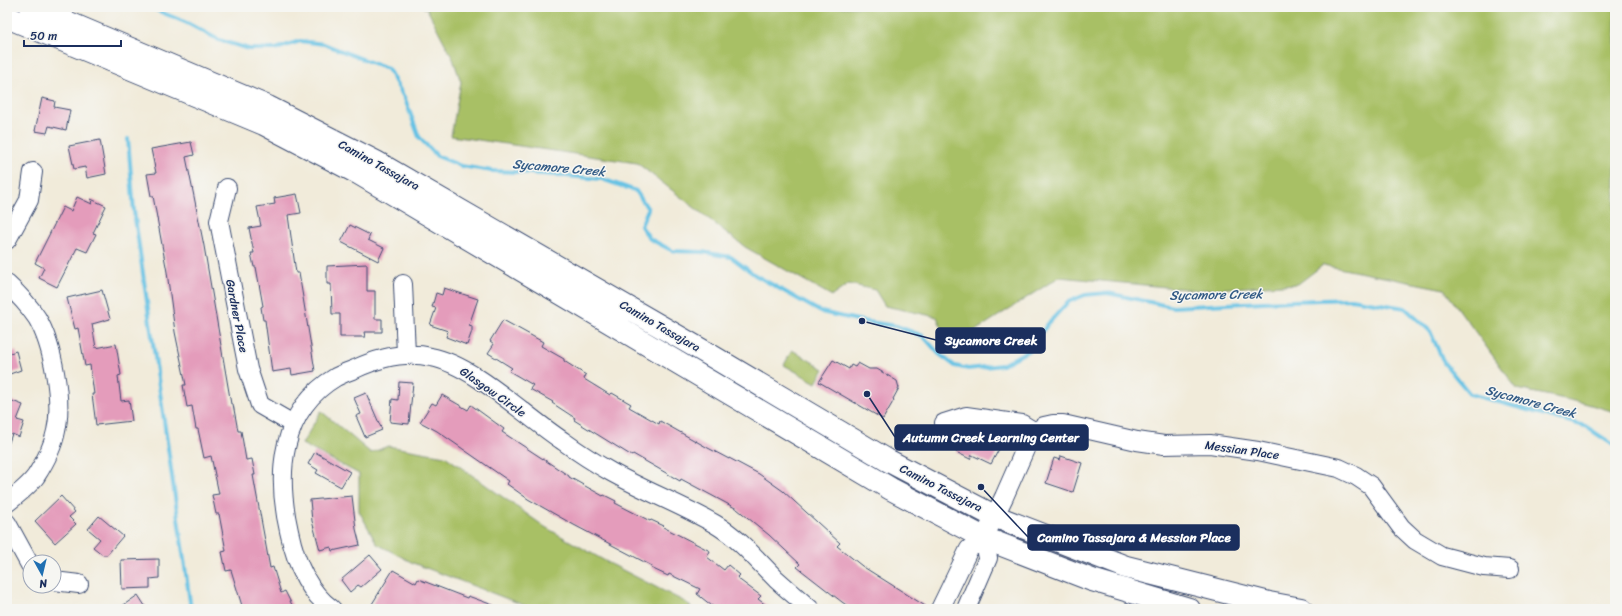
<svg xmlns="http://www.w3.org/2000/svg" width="1622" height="616" viewBox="0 0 1622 616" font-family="Sriracha,sans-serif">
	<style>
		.green { fill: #a8c065; stroke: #627862 }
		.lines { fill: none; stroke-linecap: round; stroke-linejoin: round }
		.stream { stroke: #66c2e4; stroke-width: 4 }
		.building { fill: #e49cbb }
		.minor-casing { stroke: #3b4b71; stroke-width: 20 }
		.major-casing { stroke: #3b4b71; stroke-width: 24 }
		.minor { stroke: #fff; stroke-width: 18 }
		.major { stroke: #fff; stroke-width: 22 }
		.labels { text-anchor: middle; stroke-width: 3; stroke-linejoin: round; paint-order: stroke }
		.street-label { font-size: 12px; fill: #1b2f5e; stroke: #f6f6f2 }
		.water-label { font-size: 13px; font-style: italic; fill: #325b86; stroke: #f6f6f2 }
		.leader { fill: none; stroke: #1b2f5e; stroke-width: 1.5 }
		.callout-dot { fill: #1b2f5e; stroke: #f6f6f2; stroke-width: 1.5 }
		.callout { fill: #1b2f5e; stroke: #1b2f5e; stroke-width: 1.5 }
		.callout-label { font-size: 13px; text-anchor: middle; font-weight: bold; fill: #fff }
	</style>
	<rect width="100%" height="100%" fill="#f6f6f2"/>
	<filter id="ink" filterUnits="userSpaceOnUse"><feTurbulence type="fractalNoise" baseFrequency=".025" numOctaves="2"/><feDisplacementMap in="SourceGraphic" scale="8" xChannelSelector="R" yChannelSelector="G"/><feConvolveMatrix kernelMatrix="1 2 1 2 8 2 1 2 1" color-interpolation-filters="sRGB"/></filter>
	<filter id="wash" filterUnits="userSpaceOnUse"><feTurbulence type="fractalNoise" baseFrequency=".012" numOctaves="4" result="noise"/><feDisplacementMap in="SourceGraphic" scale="16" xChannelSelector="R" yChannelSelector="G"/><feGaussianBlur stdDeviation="0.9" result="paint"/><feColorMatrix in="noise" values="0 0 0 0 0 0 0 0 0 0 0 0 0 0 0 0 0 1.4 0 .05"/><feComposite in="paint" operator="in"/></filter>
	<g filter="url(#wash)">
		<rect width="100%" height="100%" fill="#f1ebda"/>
		<path class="green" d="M423 7H1615V412L1584 403 1517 389 1444 289 1323 265 1298 284 1198 290 1059 277 950 347 937 317 885 306 875 290 849 284 832 296 745 247 637 163 451 136 461 82 453 59 427 9Z
			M792 350 824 369 816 383 784 365Z
			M321 411 371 453 388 446 445 456 545 527 607 562 687 603 693 609H534L413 563 377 544 359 511V474L302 444Z"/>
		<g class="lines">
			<path class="stream" d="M149 7 187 23 219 40 249 49H276L300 41 324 44 388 69 405 99 419 137 437 156 461 166 492 171 518 172 602 179 636 191 648 209 641 226 650 239 673 251 702 252 731 257 755 275 821 312 862 321 896 326 923 336 939 354 955 366 968 369 1002 365 1031 349 1047 325 1068 302 1085 295 1107 293 1173 307 1263 302 1351 299 1405 308 1430 331 1444 363 1470 394 1585 426 1615 446
				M128 139 134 211 191 609"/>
		</g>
		<g id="blocks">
			<path class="building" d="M42 98 55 101 54 107 70 110 66 130 49 126 47 133 35 131Z
				M100 140 106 174 87 178 85 167 74 169 69 146Z
				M191 142 194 155 186 157 204 246 231 404H233L238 431H241L246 460 252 459 255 475H253L270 568 273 567 281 593 285 591 292 605 283 609H243L231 570 226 571 222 552 226 551 219 514H216L212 495 219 494 211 456 204 458 198 429H196L192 406 187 407 183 385H186L175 332 167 272 153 196H151L147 174 156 173 151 149Z
				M297 194 301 213 288 215 296 273H299L315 371 292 375 291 369 272 372 265 320H263L261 307 263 306 256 267H254L251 253H254L249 228 261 226 257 207 275 204 274 198Z
				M77 197 92 204 91 199 106 206 93 233 96 234 87 252 77 248 57 287 39 278 44 268 35 263 63 207 71 211Z
				M350 225 370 235 368 240 384 248 378 261 341 242Z
				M367 264V291H375V319H382V332H364L365 337H340V314H332L331 284H327V266Z
				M444 288 478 299 469 325 472 326V331L467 345 446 337 448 331 430 325 436 308 432 307 436 293 442 295Z
				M102 290 110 319 92 324 96 348 116 344 121 375 118 376 121 401 129 400 132 421 96 425 92 394H94L90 365 85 366 78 328 75 329 67 298Z
				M503 320 543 342 541 346 564 359V361L586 375 584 379 610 395 612 393 631 404 629 407 659 424 660 421 708 448 729 459V458L759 474 783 491 840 543 837 546 862 566 930 609H852L842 602 797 567 800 564 769 535 737 509 681 479 680 481 633 454 632 456 574 420 575 418 552 403 553 402 530 389 533 385 509 371 512 368 488 353 494 344 490 341Z
				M16 351 21 370 7 375V354Z
				M833 360 849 369 851 365 855 367 858 363 869 369H877L897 381 899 388 893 399 894 400 883 419 819 382Z
				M399 382 413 383 409 424 390 422 392 399 398 400Z
				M366 393 382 430 365 437 356 416 361 414 354 398Z
				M442 395 468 410 471 405 504 429 502 432 569 476V477L603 496 604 495 616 501 615 503 650 521 651 520 664 526 663 527 710 551 707 557 724 570 728 565 740 575 737 578 761 596 758 599 771 609H716L697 594 700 589 669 574 668 576 651 568 652 566 574 525 528 499 507 484 509 481 437 431 420 422 432 403 436 405Z
				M7 399 23 405 17 420 24 422 19 437 12 434 8 445 7 444Z
				M970 432 985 440 988 436 998 442 995 447 999 449 991 464 972 455 970 459 956 452 963 438 966 439Z
				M315 452 350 472 341 487 316 473 318 470 308 464Z
				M1061 456 1082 463 1073 492 1046 483 1054 458 1060 460Z
				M61 496 75 512 69 517 76 524 55 543 35 521Z
				M352 496 356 529 360 545 332 551 331 547 320 550 312 521 310 500Z
				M99 516 123 536 107 555H103L93 547 100 539 88 529Z
				M370 555 382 569 361 587 358 585 350 592 341 580Z
				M159 559V578L150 579V588L122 589 121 560Z
				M393 570 416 583 418 579 467 598 468 596 501 608 500 609H380L372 604Z
				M138 595 147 609H118Z"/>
		</g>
	</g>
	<g filter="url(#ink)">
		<use href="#blocks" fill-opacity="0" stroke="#3b4b71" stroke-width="1"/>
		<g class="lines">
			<defs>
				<path id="minor" d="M227 188 219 221 248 369 260 405 293 424
					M7 240 29 200 33 172
					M7 284C18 294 29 306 37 318 53 345 63 401 56 431 53 447 45 462 36 476 29 486 17 495 7 503
					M403 284 406 354
					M944 423 966 416 1022 424 1035 432
					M7 523 30 565
					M54 581 79 584
					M332 609C307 591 295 560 289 531 276 474 280 410 336 377 342 374 349 371 355 369 379 358 405 351 431 357 474 365 526 417 563 441 578 452 595 463 611 472 645 491 682 505 715 524 739 538 756 559 776 579 787 589 799 599 810 609
					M940 609 969 549 984 538 1004 497 1030 438 1035 432 1044 426 1053 424H1063L1137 441 1164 445 1210 444 1258 451 1339 468 1356 476 1371 486 1401 527 1415 540 1442 556 1484 567 1510 569
					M966 609 988 558 984 538"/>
				<path id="major" d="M31 7 268 107 376 162 710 355 887 460 994 516 1126 567 1269 603 1301 609
					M7 17 264 124 358 173 891 489 984 538 1092 580 1189 609"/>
			</defs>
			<use href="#minor" class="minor-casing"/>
			<use href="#major" class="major-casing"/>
			<use href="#minor" class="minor"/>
			<use href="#major" class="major"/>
		</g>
	</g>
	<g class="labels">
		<g class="street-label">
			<text transform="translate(379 165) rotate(29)" y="4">Camino Tassajara</text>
			<text transform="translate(237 316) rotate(79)" y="4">Gardner Place</text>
			<text transform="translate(660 326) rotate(30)" y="4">Camino Tassajara</text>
			<text transform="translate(493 392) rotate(35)" y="4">Glasgow Circle</text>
			<text transform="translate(1242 450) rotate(8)" y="4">Messian Place</text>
			<text transform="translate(941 488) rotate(27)" y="4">Camino Tassajara</text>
		</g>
		<g class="water-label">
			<text transform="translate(559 167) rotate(5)" y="5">Sycamore Creek</text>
			<text transform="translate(1216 294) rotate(-1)" y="5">Sycamore Creek</text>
			<text transform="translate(1531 401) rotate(15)" y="5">Sycamore Creek</text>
		</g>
	</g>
	<path class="leader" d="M862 321L936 340M867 394L895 437M981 487L1028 537"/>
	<g class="callout-dot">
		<circle cx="862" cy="321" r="4"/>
		<circle cx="867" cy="394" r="4"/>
		<circle cx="981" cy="487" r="4"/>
	</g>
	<g class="callout">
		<rect x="936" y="328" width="109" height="25" rx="4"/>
		<rect x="895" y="425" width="193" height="25" rx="4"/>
		<rect x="1028" y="525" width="211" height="25" rx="4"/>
	</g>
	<g class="callout-label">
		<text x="991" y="345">Sycamore Creek</text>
		<text x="991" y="442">Autumn Creek Learning Center</text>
		<text x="1134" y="542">Camino Tassajara &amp; Messian Place</text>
	</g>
	<rect width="1622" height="616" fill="none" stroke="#f6f6f2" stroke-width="24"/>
	<g transform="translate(42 574) rotate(172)"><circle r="19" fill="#f6f6f2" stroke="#9ea6b7"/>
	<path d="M0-3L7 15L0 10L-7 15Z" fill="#1f6fb2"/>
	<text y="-6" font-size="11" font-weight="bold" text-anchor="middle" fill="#1b2f5e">N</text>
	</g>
	<path d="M24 40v6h97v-6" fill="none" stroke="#1b2f5e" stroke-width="2"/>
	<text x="30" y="40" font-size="12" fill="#1b2f5e" stroke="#f6f6f2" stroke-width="3" paint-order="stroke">50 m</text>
</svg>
